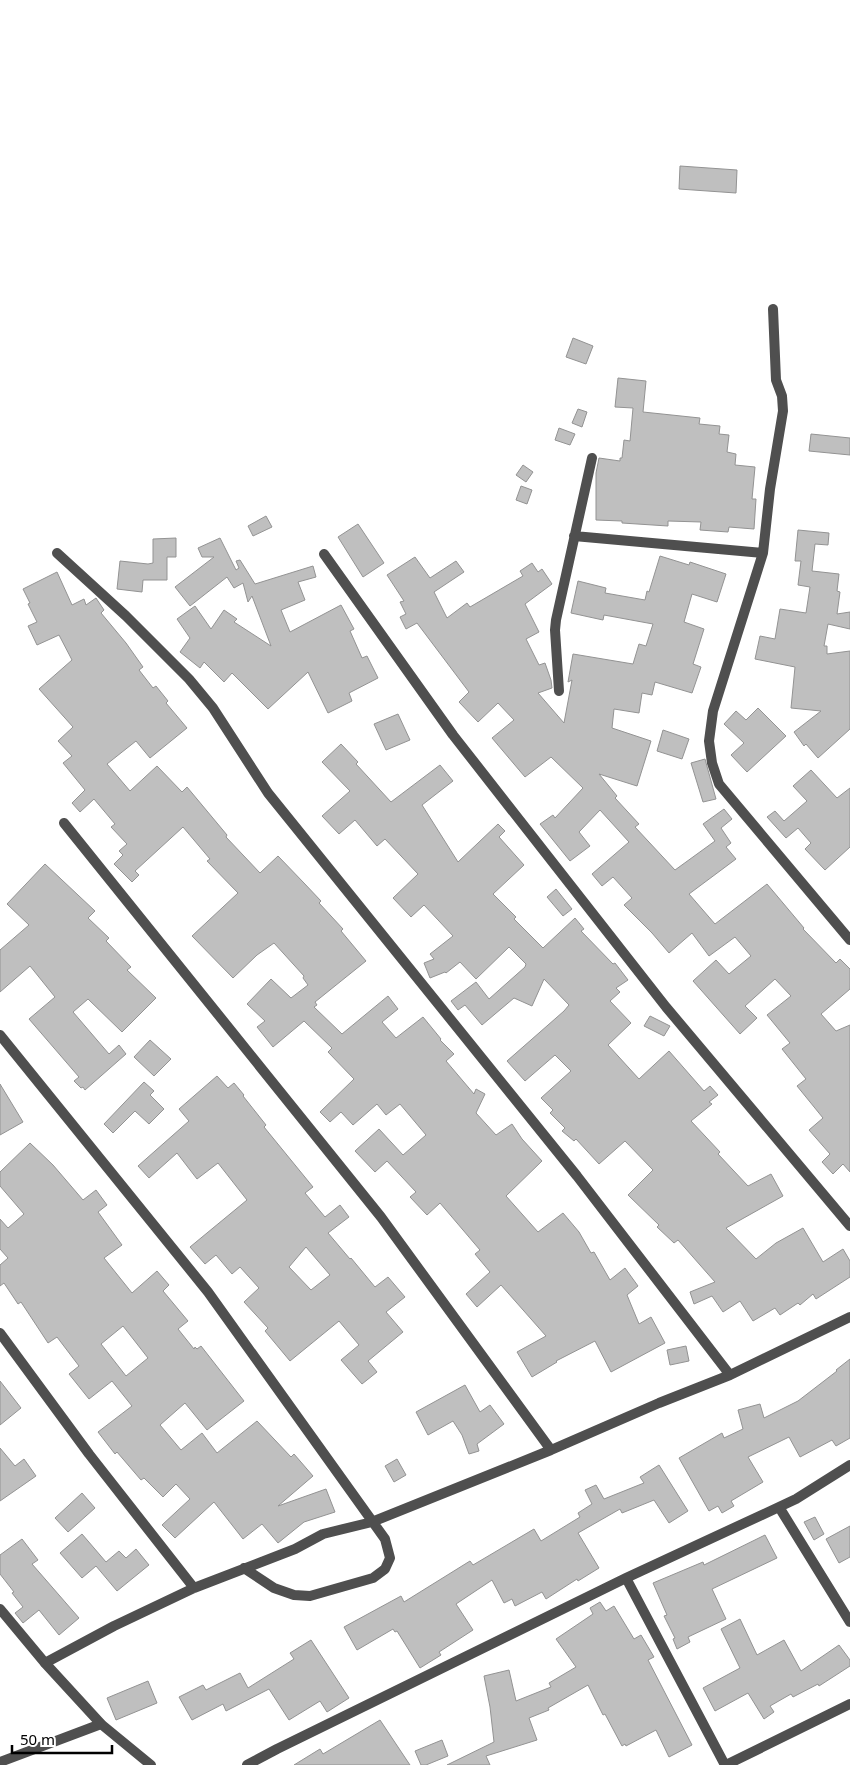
<svg xmlns="http://www.w3.org/2000/svg" width="850" height="1765" viewBox="0 0 850 1765" font-family="'Noto Sans',sans-serif">
	<style>
		.building { fill: #bfbfbf; stroke: #939393; fill-rule: evenodd }
		.lines { fill: none; stroke-linecap: round; stroke-linejoin: round }
		.minor { stroke: #4f4f4f; stroke-width: 10 }
		.tertiary { stroke: #4f4f4f; stroke-width: 10 }
	</style>
	<rect width="100%" height="100%" fill="#fff"/>
	<path class="building" d="M680 166 737 170 736 193 679 189Z
		M573 338 593 346 586 364 566 357Z
		M618 378 646 381 643 412 700 418 699 424 720 426 719 434 729 435 727 452 736 454 735 465 755 467 752 499H756L754 529 729 527 728 532 700 530 701 522 668 521V526L622 523V521L596 520V473L599 458 620 461V458H622L624 440 630 441 633 408 615 407Z
		M578 409 587 412 582 427 572 423Z
		M559 428 575 434 570 445 555 440Z
		M811 434 850 438V455L809 451Z
		M523 465 533 472 526 482 516 475Z
		M521 486 532 490 527 504 516 500Z
		M266 516 272 527 253 536 248 526Z
		M358 524 384 563 363 577 338 537Z
		M798 530 829 533 828 545 815 544 812 571 839 574 837 591 840 592 837 614 850 612V629L828 624 824 646H827V654L850 651V729L818 758 806 744 804 746 794 732 821 711 791 708 795 667 755 659 760 636 775 639 780 609 806 613 810 587 798 585 801 561H795Z
		M176 538V557H167V580H143L142 592 117 589 120 561 148 564 153 563V539Z
		M220 538 236 570 239 568 236 561 240 560 255 584 313 566 316 577 298 582 305 600 281 610 290 632 341 605 354 629 350 631 362 658 367 656 378 678 349 693 352 701 328 713 308 672 268 709 232 673 224 682 204 662 200 668 180 652 190 638 177 619 195 606 211 629 224 610 237 619 234 622 271 646 252 596 248 602 243 583 234 588 227 577 190 606 175 587 214 557H202L198 548Z
		M660 556 689 565 690 562 726 574 717 602 692 594 684 622 704 629 693 664 701 667 692 693 655 682 652 695 642 693 639 713 614 709 612 728 651 741 637 786 599 774 617 796 615 798 639 824 635 827 675 870 715 841 703 824 724 809 732 819 721 828 731 843 726 847 736 859 689 894 715 924 767 884 804 928 803 929 836 963 840 959 850 969V989L821 1014 836 1031 850 1025V1172L843 1164 833 1174 822 1162 830 1154 809 1130 823 1118 797 1086 806 1079 782 1049 790 1043 767 1015 791 996 775 979 745 1006 757 1018 740 1034 693 981 716 960 729 974 751 956 735 937 709 956 692 933 669 953 652 933 624 905 632 898 613 877 602 886 592 874 629 842 600 810 579 832 590 846 570 861 540 824 553 815 555 818 583 788 551 757 525 777 492 738 514 720 498 703 478 722 459 702 469 692 417 623 406 629 400 617 406 614 400 602 404 601 387 575 415 557 430 578 456 561 464 572 434 592 447 618 467 603 470 607 523 576 520 571 532 563 538 572 542 569 552 584 525 604 539 632 526 639 539 665 545 663 551 680 552 688 538 693 564 723 572 680 568 682 573 654 633 664 639 644 646 646 653 624 604 615 603 620 571 613 578 581 606 588 605 593 645 600 647 591 649 592Z
		M57 572 72 605 84 599 86 605 96 598 104 610 101 613 126 643 143 667 139 670 153 688 156 686 168 701 166 703 187 728 150 758 136 741 107 764 130 791 157 766 182 792 187 787 227 835 226 837 260 873 278 856 304 883 321 901 319 903 343 929 341 931 366 961 315 1002 317 1005 314 1007 342 1034 388 996 398 1009 382 1022 396 1038 423 1017 441 1039 440 1040 454 1054 446 1061 474 1094 476 1089 485 1094 476 1113 496 1135 512 1124 522 1139 542 1161 506 1196 538 1232 563 1213 579 1232 591 1253 594 1252 610 1280 625 1268 638 1286 627 1295 639 1324 651 1317 665 1343 611 1372 595 1341 556 1361 557 1362 532 1377 517 1352 546 1336 501 1285 477 1307 466 1294 490 1272 475 1254 480 1250 440 1203 427 1215 410 1197 416 1192 387 1161 375 1172 355 1151 379 1129 403 1155 426 1135 400 1104 386 1115 377 1104 353 1125 341 1112 330 1122 320 1112 354 1079 328 1052 332 1048 304 1021 273 1047 257 1027 265 1021 247 1004 271 979 291 998 308 985 303 978 304 976 274 943 257 955 233 978 192 936 238 893 207 861 210 859 183 827 135 871 139 875 132 882 114 864 123 855 119 851 127 844 111 827 115 824 94 799 80 812 72 803 85 790 63 763 72 756 58 741 73 727 39 689 72 660 59 635 37 645 28 626 37 622 28 604 30 603 23 589Z
		M758 708 786 736 747 772 731 755 744 743 724 724 736 711 746 720Z
		M398 714 410 740 386 750 374 724Z
		M663 730 689 739 682 759 657 751Z
		M341 744 358 762 356 764 391 802 440 765 453 781 422 805 458 862 498 824 505 831 499 837 524 865 493 894 516 917 514 919 543 948 575 918 584 929 581 931 613 964 615 963 628 980 616 988 620 992 610 1001 631 1023 608 1045 639 1079 669 1051 704 1091 710 1086 718 1095 709 1102 712 1104 691 1121 720 1152 718 1154 748 1186 771 1174 783 1196 726 1228 756 1259 776 1243 803 1228 823 1262 843 1249 850 1261V1277L816 1299 813 1294 800 1305 798 1303 780 1315 775 1308 753 1321 740 1301 723 1312 712 1296 694 1304 690 1292 715 1282 678 1240 674 1243 657 1227 659 1225 628 1195 653 1170 625 1141 599 1164 576 1139 574 1141 562 1131 565 1128 550 1113 553 1110 541 1098 571 1071 555 1055 525 1081 507 1061 564 1011 569 1005 544 979 532 1006 514 998 482 1025 465 1005 458 1010 451 1001 476 982 489 999 525 967 526 964 509 947 476 979 460 962 446 973 445 972 430 978 424 963 434 959 430 954 453 936 424 905 411 917 393 898 418 874 385 839 377 846 355 820 339 834 322 816 350 791 322 762Z
		M705 759 716 799 703 802 691 763Z
		M811 770 837 798 850 788V847L825 870 805 849 811 843 798 828 786 838 767 817 775 811 784 821 807 801 793 786Z
		M45 864 95 911 88 918 109 938 106 941 131 967 127 970 156 998 122 1032 88 999 73 1012 109 1054 119 1045 126 1054 85 1090 83 1087 81 1088 74 1081 79 1077 29 1019 55 997 30 966 0 992V950L29 925 7 904Z
		M556 889 572 909 563 916 547 897Z
		M650 1016 670 1026 664 1036 644 1026Z
		M150 1040 171 1059 154 1076 134 1057Z
		M217 1076 228 1088 234 1083 244 1095 243 1096 266 1125 264 1127 313 1187 305 1193 325 1217 340 1205 349 1217 328 1233 350 1259 351 1258 375 1287 388 1277 405 1297 386 1312 403 1332 368 1361 377 1372 362 1384 341 1360 359 1345 339 1321 290 1361 265 1331 268 1328 244 1302 259 1288 240 1267 232 1274 216 1255 205 1264 190 1247 247 1200 218 1163 197 1179 177 1153 149 1178 138 1166 189 1121 179 1109ZM306 1247 330 1275 311 1290 289 1267Z
		M144 1082 154 1091 150 1095 164 1109 149 1124 135 1111 113 1133 104 1124Z
		M0 1084 23 1122 0 1135Z
		M30 1143 53 1165 83 1200 96 1190 107 1205 98 1212 122 1245 104 1258 132 1293 157 1271 169 1285 163 1291 188 1321 178 1329 194 1349 195 1347 197 1349 201 1346 244 1401 207 1430 185 1403 160 1425 181 1450 202 1433 217 1453 257 1421 291 1457 294 1454 313 1476 278 1506 326 1489 335 1512 304 1522 278 1543 262 1524 243 1539 214 1502 175 1538 162 1525 190 1499 176 1484 163 1497 144 1478 141 1480 117 1452 115 1454 98 1432 132 1406 112 1381 89 1399 69 1374 79 1366 57 1337 48 1343 21 1302 18 1304 4 1283 0 1286V1265L8 1258 0 1249V1219L8 1228 24 1214 0 1186V1172ZM123 1326 148 1358 126 1376 101 1344Z
		M686 1346 689 1361 670 1365 667 1350Z
		M850 1359V1438L836 1446 832 1440 800 1457 789 1437 748 1457 763 1482 731 1501 734 1506 722 1513 718 1506 709 1511 679 1458 722 1433 724 1438 743 1429 738 1410 760 1404 764 1418 798 1401 837 1371 836 1370Z
		M0 1381 21 1408 0 1425Z
		M465 1385 480 1412 490 1405 504 1424 477 1444 479 1451 469 1454 462 1435 453 1421 428 1435 416 1412Z
		M0 1448 15 1466 24 1459 36 1476 0 1501Z
		M397 1459 406 1475 394 1482 385 1466Z
		M659 1465 688 1511 669 1523 654 1500 622 1513 620 1509 578 1533 599 1568 578 1581 577 1579 546 1599 542 1592 515 1606 512 1599 504 1603 492 1580 456 1604 473 1630 439 1652 441 1655 420 1668 397 1631 395 1632 393 1629 357 1650 344 1627 401 1596 404 1602 470 1561 473 1565 534 1529 541 1541 580 1517 578 1513 592 1504 585 1490 596 1485 604 1499 644 1483 640 1477Z
		M82 1493 95 1508 68 1532 55 1518Z
		M815 1517 824 1534 814 1540 804 1522Z
		M850 1526V1557L839 1563 826 1539Z
		M82 1534 106 1562 119 1551 126 1558 136 1549 149 1565 117 1591 96 1566 82 1578 60 1553Z
		M765 1535 777 1558 712 1589 726 1619 688 1637 690 1642 677 1649 673 1639 675 1638 664 1616 667 1615 653 1583 703 1562 704 1565Z
		M22 1539 38 1560 32 1564 79 1618 59 1635 39 1610 23 1623 15 1613 23 1607 12 1593 14 1592 0 1574V1555Z
		M600 1602 606 1611 614 1606 634 1639 641 1635 654 1657 648 1660 692 1745 669 1757 656 1730 626 1746 625 1744 622 1746 605 1714 603 1715 588 1685 548 1708 549 1710 529 1718 537 1740 486 1756 490 1765H447L494 1742 490 1707 484 1676 509 1670 516 1701 551 1687 549 1683 576 1667 556 1639 593 1614 590 1608Z
		M740 1619 757 1655 784 1640 801 1671 839 1645 850 1660V1666L819 1686 818 1684 793 1697 791 1694 770 1706 774 1712 764 1719 748 1693 715 1711 703 1688 740 1668 721 1629Z
		M311 1640 349 1698 327 1712 320 1701 289 1720 269 1689 226 1711 223 1704 192 1720 179 1697 203 1685 206 1690 240 1673 248 1688 294 1659 290 1653Z
		M148 1681 157 1703 116 1720 107 1698Z
		M380 1720 410 1765H294L320 1749 323 1754Z
		M442 1740 448 1756 426 1765H421L415 1751Z"/>
	<g class="lines">
		<path class="minor" d="M773 309 776 380 782 396 783 411 770 489 763 553 713 711 709 741 712 763 719 784 850 940
			M574 536 763 553
			M57 553 126 616 189 679 213 708 268 793 577 1176 730 1375
			M324 554 453 735 666 1007 850 1226
			M559 691 555 630 556 620 592 458
			M64 823 381 1217 551 1450
			M0 1035 208 1292 385 1539 390 1558 385 1569 373 1578 310 1596 294 1595 274 1588 244 1568
			M0 1333 89 1454 194 1588
			M779 1507 850 1622
			M626 1578 725 1765
			M45 1663 114 1626 194 1588 295 1549 323 1534 372 1522 551 1450 659 1403 730 1375 850 1317
			M0 1762 101 1724
			M247 1765 277 1749 626 1578 779 1507 796 1499 850 1465"/>
		<path class="tertiary" d="M0 1609 45 1663 101 1724 151 1765
			M726 1765 850 1704"/>
	</g>
	<path d="M12 1745v8h100v-8" fill="none" stroke="#000000" stroke-width="2.5"/>
	<text x="20" y="1745" font-size="15" fill="#000000" stroke="#ffffff" stroke-width="4" paint-order="stroke">50 m</text>
</svg>
